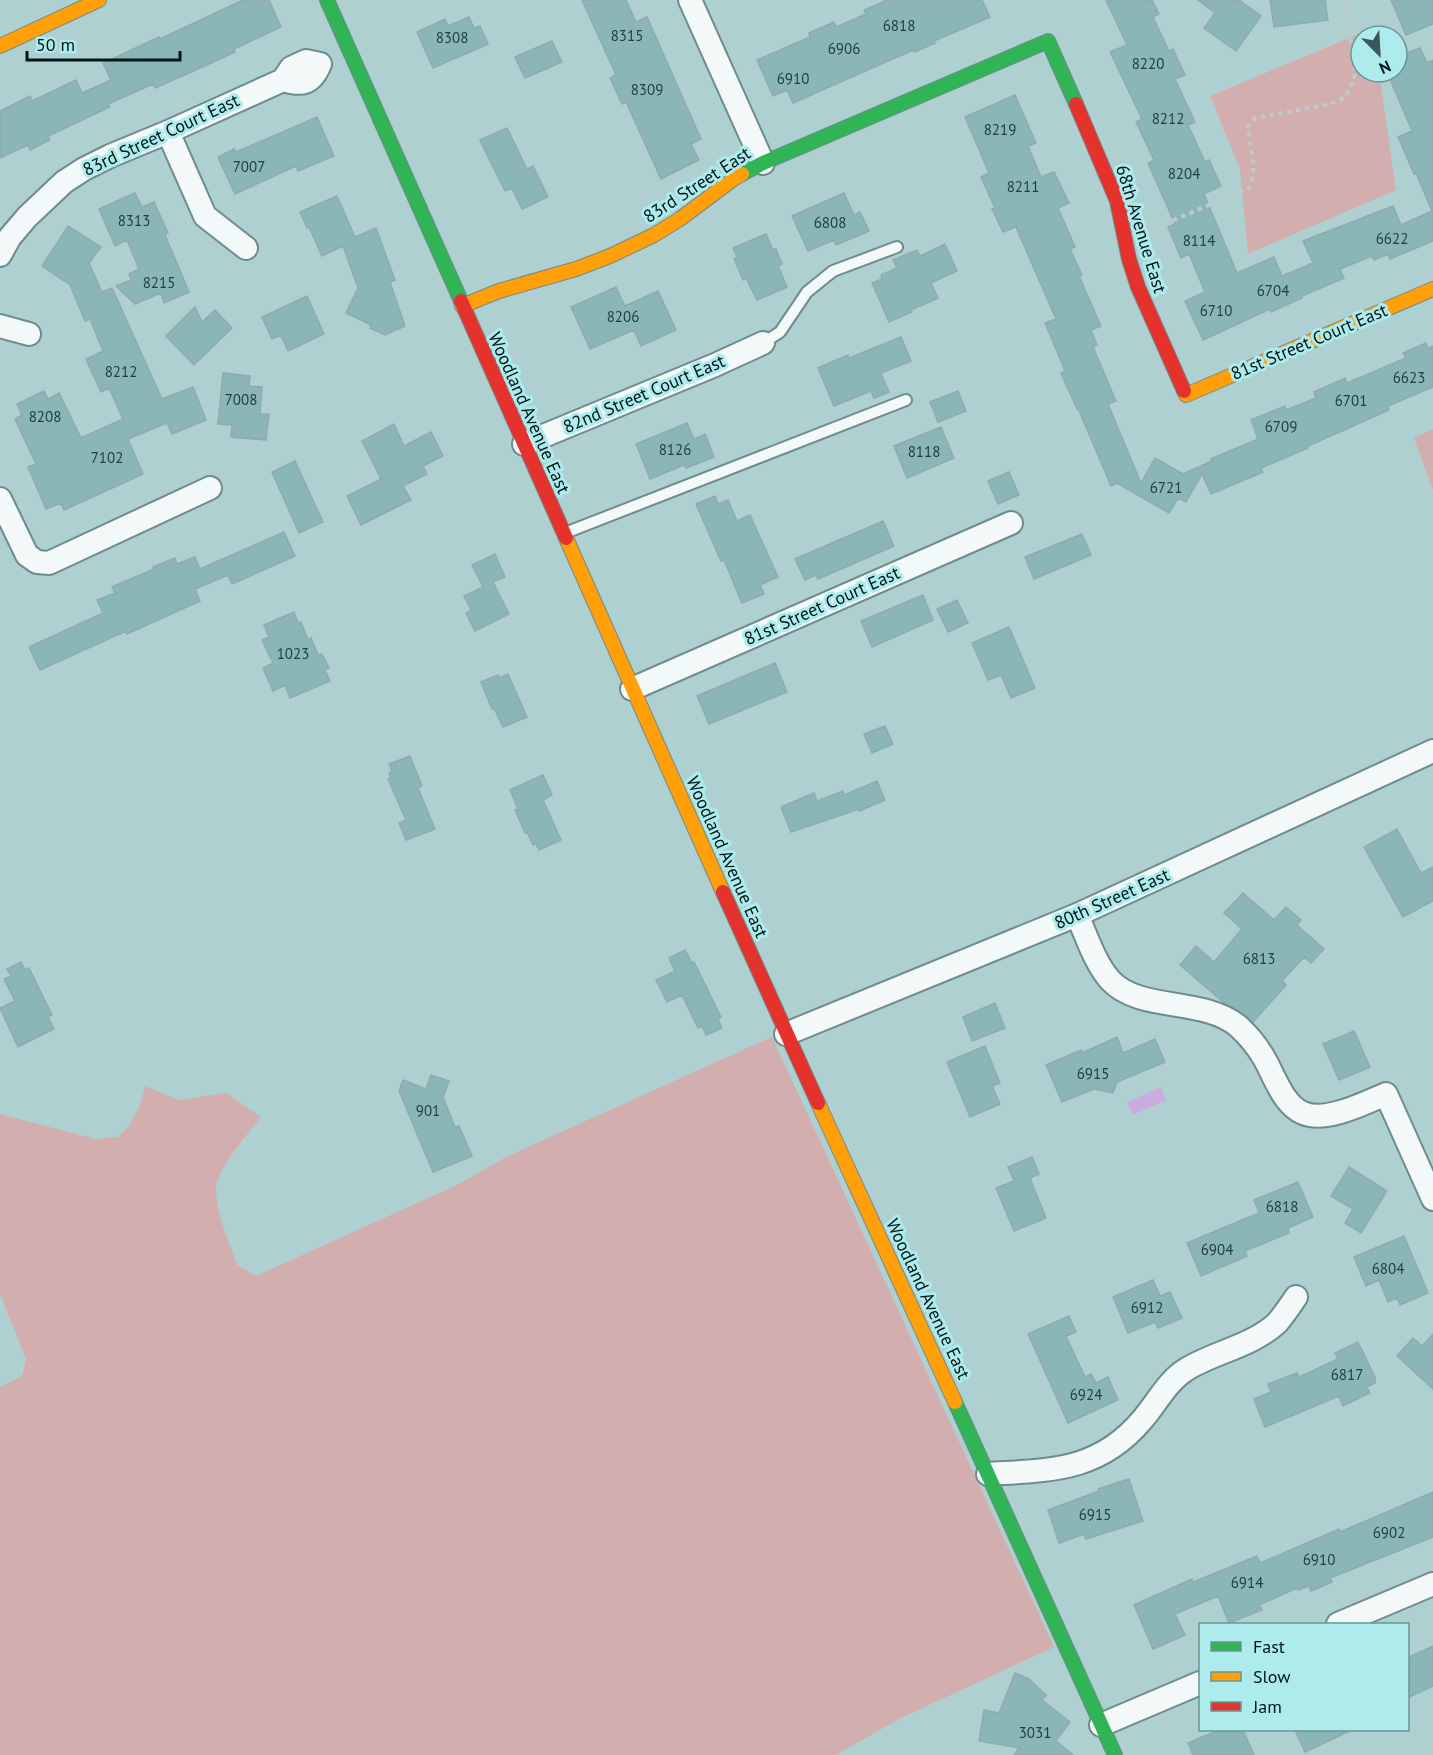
<svg xmlns="http://www.w3.org/2000/svg" width="1433" height="1755" viewBox="0 0 1433 1755" font-family="'PT Sans',sans-serif">
	<style>
		.green { fill: #d2aeaf }
		.water { fill: #cbace0 }
		.building { fill: #8ab6b8; stroke: #91abad; stroke-width: 1.5 }
		.lines { fill: none; stroke-linecap: round; stroke-linejoin: round }
		.lane-casing { stroke: #708b8b; stroke-width: 14 }
		.street-casing { stroke: #708b8b; stroke-width: 26 }
		.fast-casing { stroke: #708b8b; stroke-width: 16 }
		.slow-casing { stroke: #708b8b; stroke-width: 16 }
		.jam-casing { stroke: #708b8b; stroke-width: 16 }
		.path { stroke: #c0cacb; stroke-width: 4; stroke-dasharray: 4.5 4.5; stroke-linecap: butt }
		.lane { stroke: #f3f8f8; stroke-width: 10 }
		.street { stroke: #f3f8f8; stroke-width: 22 }
		.fast { stroke: #30b455; stroke-width: 14 }
		.slow { stroke: #ff9f0a; stroke-width: 14 }
		.jam { stroke: #e5322d; stroke-width: 14 }
		.labels { text-anchor: middle; stroke-width: 6; stroke-linejoin: round; paint-order: stroke }
		.number-label { font-size: 15px; fill: #223e3f }
		.street-label { font-size: 18px; fill: #001617; stroke: #adebed }
	</style>
	<rect width="100%" height="100%" fill="#afd0d1"/>
	<path class="green" d="M1373 28 1374 36H1361V72H1379L1396 190 1248 254 1240 169 1210 96Z
		M1433 429V490L1414 438Z
		M772 1037 1054 1647 903 1717 835 1755H0V1387L22 1376 26 1359 0 1294V1114L95 1139 118 1137 130 1125 140 1105 145 1086 179 1100 226 1093 261 1117C250 1131 216 1170 216 1188 216 1214 229 1241 237 1265L256 1276 457 1185 506 1157Z"/>
	<path class="water" d="M1161 1087 1166 1100 1133 1115 1127 1102Z"/>
	<path class="building" d="M243 0H269L281 27 234 49 235 52 189 73 155 88 153 84 108 104 110 107 48 136 50 140 30 150 28 145 0 158V111L30 96 32 101 76 80 82 93 111 80 103 63 159 37 160 39Z
		M582 0H626L636 22 647 17 701 139 691 144 699 160 661 179 626 102 622 104 610 78 616 75Z
		M887 0H982L990 17 934 41 935 43 914 52 913 50 793 103 787 90 773 96 757 60 810 37 809 33 834 22 836 27 866 14 864 10Z
		M1106 0H1152L1159 14 1153 17 1169 51 1173 49 1185 75 1175 79 1195 122 1188 125 1205 162 1209 160 1221 186 1204 194 1237 273 1274 257 1282 276 1313 263 1303 241 1393 206 1401 225 1432 211 1416 173 1414 174 1398 137 1412 131 1387 72H1397V57L1420 48 1427 63 1433 60V241L1390 259 1388 254 1374 260 1372 256 1340 269 1344 278 1302 296V298L1271 312 1270 309 1203 340 1185 301 1205 292 1189 254 1181 258 1168 227 1175 224 1148 163 1154 160 1136 122 1142 119 1110 52 1127 45Z
		M1198 0H1239L1261 16 1236 51 1204 28 1215 13Z
		M1270 0H1325L1328 20 1274 27Z
		M1391 0H1433V24L1406 35Z
		M469 17 474 28 480 26 488 44 433 68 417 32 445 19 448 26Z
		M552 41 562 62 525 78 515 57Z
		M1015 95 1036 143 1028 146 1041 177 1054 172 1069 203 1058 208 1075 247 1070 249 1082 275 1079 276 1101 326 1091 330 1097 345 1093 347 1116 401 1108 404 1141 483 1155 458 1183 474 1212 461 1211 459 1258 439 1251 420 1285 406 1286 410 1316 398 1314 392 1345 378 1347 383 1406 358 1403 353 1426 343 1428 349 1433 346V387L1388 406 1389 410 1308 446V448L1261 468 1263 472 1211 494 1202 474 1186 502 1178 498 1169 513 1117 483 1111 486 1078 408 1077 409 1061 373 1065 371 1045 323 1056 319 1016 227 1003 232 992 209 995 208 981 177 989 173 965 117Z
		M317 117 334 156 298 171 296 166 235 194 218 157 234 149 236 152Z
		M507 128 527 169 533 166 548 197 522 209 512 188 505 191 480 140Z
		M135 193 142 207 154 202 168 233 165 235 189 292 164 303 161 293 135 304 116 286 131 280 129 274 139 269 127 240 115 246 99 209Z
		M844 193 854 215 860 212 869 231 836 245 834 240 808 251 792 216Z
		M337 196 355 237 376 228 395 280 390 282 405 326 385 335 370 328 371 325 346 313 358 288 343 246 322 256 309 227 307 228 300 212Z
		M68 226 101 247 89 263 102 292 112 288 162 399 193 387 206 420 172 434 167 423 128 439 143 474 64 510 61 503 46 509 28 467 36 464 15 419 22 415 17 404 44 391 48 399 59 393 81 438 123 419 109 388 101 392 86 359 103 351 90 319 85 321 70 285 42 266Z
		M766 234 773 250 776 249 782 264 778 266 787 287 757 300 746 278 743 280 734 259 737 257 733 248Z
		M945 244 957 271 931 283 938 298 911 310 912 312 889 322 872 283 882 279 881 275 897 268 893 260 917 250 920 256Z
		M616 287 625 306 658 291 676 330 641 346 634 330 590 349 571 307Z
		M307 296 324 334 288 351 281 335 272 339 262 317Z
		M195 307 202 322 215 310 232 328 194 365 166 336Z
		M901 337 911 361 881 373 889 392 874 398 871 391 834 406 818 368 848 355 849 358Z
		M223 373 250 376 249 386 262 387 260 414H269L266 440 231 437 232 425 218 424Z
		M958 391 966 411 938 422 930 402Z
		M687 423 694 439 705 434 714 457 686 468 684 465 650 479 636 444Z
		M394 424 404 446 431 432 443 456 423 466 427 474 403 486 411 500 361 525 347 496 381 479 362 441Z
		M941 427 954 458 907 478 894 446Z
		M295 461 323 522 299 533 272 472Z
		M1009 472 1019 495 998 504 988 481Z
		M715 496 718 504 728 500 737 521 750 515 778 577 760 585 764 594 742 603 724 560 721 561 696 504Z
		M883 521 894 546 818 579 816 575 805 580 795 559Z
		M284 532 295 556 232 584 228 575 195 589 200 601 127 634 126 631 40 670 29 647 103 613 97 600 115 593 112 587 154 569 153 567 175 558 177 564 195 557 200 569Z
		M1082 534 1091 555 1034 579 1025 557Z
		M495 554 505 577 493 582 509 614 475 631 466 613 471 610 464 596 483 587 472 565Z
		M923 595 933 620 872 647 861 621Z
		M957 600 968 623 948 632 937 609Z
		M294 612 298 623 301 622 308 640 311 638 318 655 322 654 329 668 325 670 330 681 290 698 285 685 273 691 263 668 273 663 262 640 269 637 264 625Z
		M1009 627 1035 688 1011 698 1001 675 988 680 972 643Z
		M775 663 787 692 709 724 697 696Z
		M508 674 527 717 503 727 494 708 492 709 481 682 498 675 499 678Z
		M885 726 893 744 872 753 864 734Z
		M410 756 422 786 418 788 435 829 406 840 399 823 406 820 388 779 391 777 389 773 392 771 389 764Z
		M543 775 552 795 543 800 561 840 539 850 536 844 533 845 527 832 525 833 515 810 518 809 510 790Z
		M877 781 885 800 859 811V809L791 832 781 807 814 793 817 801 843 791 844 795Z
		M1397 829 1421 873 1433 867V901L1403 917 1364 847Z
		M1243 893 1274 920 1286 907 1301 920 1297 925 1324 949 1311 963 1304 957 1282 981 1286 985 1253 1022 1245 1015 1223 1002 1180 965 1196 946 1214 962 1242 929 1224 913Z
		M685 950 692 963 694 962 721 1017 718 1019 722 1028 706 1035 702 1026 698 1028 682 995 667 1002 656 980 675 971 669 958Z
		M21 962 25 970 29 968 52 1015 48 1017 54 1029 18 1047 0 1008 15 1001 4 979 11 976 7 969Z
		M995 1003 1005 1028 972 1041 963 1017Z
		M1354 1031 1370 1067 1339 1080 1323 1044Z
		M1117 1037 1123 1053 1155 1039 1165 1062 1117 1082 1113 1093 1094 1089 1062 1102 1046 1065 1081 1050 1082 1053Z
		M985 1046 1000 1083 992 1086 1000 1104 970 1117 947 1062Z
		M431 1075 449 1081 443 1097 455 1127 459 1126 472 1156 433 1172 399 1091 403 1080 426 1089Z
		M1032 1157 1039 1174 1030 1178 1046 1218 1014 1231 996 1188 1014 1181 1008 1167Z
		M1349 1167 1387 1191 1361 1233 1345 1223 1353 1209 1331 1196Z
		M1298 1182 1313 1217 1288 1228 1289 1233 1245 1251 1247 1256 1201 1276 1187 1243 1259 1213 1254 1200Z
		M1404 1236 1428 1293 1400 1305 1397 1298 1388 1302 1379 1280 1366 1286 1354 1257Z
		M1153 1280 1160 1296 1170 1292 1182 1318 1158 1328 1155 1322 1128 1333 1113 1297Z
		M1069 1316 1076 1332 1066 1336 1085 1377 1091 1374 1096 1383 1108 1377 1118 1400 1068 1423 1028 1334Z
		M1433 1334V1389L1397 1356 1413 1338 1422 1346Z
		M1358 1342 1375 1377V1383L1367 1387 1370 1393 1343 1406 1339 1396 1265 1427 1254 1399 1271 1392 1268 1384 1297 1373 1299 1377 1338 1359 1335 1353Z
		M1129 1479 1143 1521 1086 1539 1084 1534 1059 1543 1048 1510 1099 1491 1098 1489Z
		M1433 1492V1537L1330 1578 1332 1582 1311 1591 1309 1586 1298 1590 1297 1588 1259 1605 1262 1610 1229 1623 1218 1596 1175 1614 1185 1635 1153 1649 1134 1605 1192 1579 1193 1582 1257 1556 1260 1563 1339 1529 1340 1532Z
		M1433 1646V1686L1407 1698V1658Z
		M1015 1673 1029 1679 1046 1695 1042 1700 1070 1722 1056 1741 1073 1755H1014L1019 1748 979 1741 984 1710 999 1713Z
		M1219 1730H1243L1254 1755H1193L1188 1743Z
		M1295 1730H1352L1305 1752Z"/>
	<g class="lines">
		<defs>
			<path id="lane" d="M763 343 780 332 807 292 833 271 897 247
				M565 533 906 400"/>
			<path id="street" d="M690 0 763 163
				M306 61 320 64C312 84 302 86 283 80L291 68Z
				M168 132 205 216 246 248
				M0 255 10 237 27 217 64 182 84 169 110 156 168 132 283 80
				M0 326 29 334
				M524 444 715 365 763 343
				M0 499 27 555 37 562 49 563 210 488
				M632 689 1011 523
				M1077 915C1087 937 1095 963 1110 980 1139 1012 1203 997 1238 1026 1248 1035 1257 1046 1264 1058 1274 1075 1283 1105 1303 1113 1326 1123 1365 1103 1386 1094L1433 1199
				M786 1034 1077 915 1433 751
				M988 1474C1050 1470 1098 1472 1142 1420 1157 1403 1167 1381 1187 1369 1215 1352 1252 1346 1277 1323 1284 1315 1290 1306 1296 1297
				M1338 1624 1433 1584
				M1101 1725 1200 1683"/>
			<path id="fast" d="M327 0 461 301
				M742 174 763 163 1048 41 1076 104
				M955 1402 1115 1755"/>
			<path id="slow" d="M0 46 99 0
				M462 306 499 291 576 269 610 256 654 235 680 219 732 180 742 174
				M1184 391 1186 395 1433 289
				M566 538 723 892
				M818 1103 955 1402"/>
			<path id="jam" d="M1076 104 1117 201 1129 259 1138 287 1184 391
				M461 301 566 538
				M723 892 818 1103"/>
		</defs>
		<use href="#lane" class="lane-casing"/>
		<use href="#street" class="street-casing"/>
		<use href="#fast" class="fast-casing"/>
		<use href="#slow" class="slow-casing"/>
		<use href="#jam" class="jam-casing"/>
		<path class="path" d="M1148 231 1249 188C1258 170 1250 147 1248 127L1250 122 1256 118 1331 104 1345 97 1354 81 1355 65 1345 10 1348 0"/>
		<use href="#lane" class="lane"/>
		<use href="#street" class="street"/>
		<use href="#fast" class="fast"/>
		<use href="#slow" class="slow"/>
		<use href="#jam" class="jam"/>
	</g>
	<g class="labels">
		<g class="number-label">
			<text x="899" y="31">6818</text>
			<text x="627" y="41">8315</text>
			<text x="452" y="43">8308</text>
			<text x="844" y="54">6906</text>
			<text x="1148" y="69">8220</text>
			<text x="793" y="84">6910</text>
			<text x="647" y="95">8309</text>
			<text x="1168" y="124">8212</text>
			<text x="1000" y="135">8219</text>
			<text x="249" y="172">7007</text>
			<text x="1184" y="179">8204</text>
			<text x="1023" y="192">8211</text>
			<text x="134" y="226">8313</text>
			<text x="830" y="228">6808</text>
			<text x="1392" y="244">6622</text>
			<text x="1199" y="246">8114</text>
			<text x="159" y="288">8215</text>
			<text x="1273" y="296">6704</text>
			<text x="1216" y="316">6710</text>
			<text x="623" y="322">8206</text>
			<text x="121" y="377">8212</text>
			<text x="1409" y="383">6623</text>
			<text x="241" y="405">7008</text>
			<text x="1351" y="406">6701</text>
			<text x="45" y="422">8208</text>
			<text x="1281" y="432">6709</text>
			<text x="675" y="455">8126</text>
			<text x="924" y="457">8118</text>
			<text x="107" y="463">7102</text>
			<text x="1166" y="493">6721</text>
			<text x="293" y="659">1023</text>
			<text x="1259" y="964">6813</text>
			<text x="1093" y="1079">6915</text>
			<text x="428" y="1116">901</text>
			<text x="1282" y="1212">6818</text>
			<text x="1217" y="1255">6904</text>
			<text x="1388" y="1274">6804</text>
			<text x="1147" y="1313">6912</text>
			<text x="1347" y="1380">6817</text>
			<text x="1086" y="1400">6924</text>
			<text x="1095" y="1520">6915</text>
			<text x="1389" y="1538">6902</text>
			<text x="1319" y="1565">6910</text>
			<text x="1247" y="1588">6914</text>
			<text x="1035" y="1738">3031</text>
		</g>
		<g class="street-label">
			<text transform="translate(161 135) rotate(-25)" y="6">83rd Street Court East</text>
			<text transform="translate(697 185) rotate(-33)" y="6">83rd Street East</text>
			<text transform="translate(1141 229) rotate(73)" y="6">68th Avenue East</text>
			<text transform="translate(1309 342) rotate(-23)" y="6">81st Street Court East</text>
			<text transform="translate(644 394) rotate(-23)" y="6">82nd Street Court East</text>
			<text transform="translate(529 413) rotate(66)" y="6">Woodland Avenue East</text>
			<text transform="translate(822 606) rotate(-24)" y="6">81st Street Court East</text>
			<text transform="translate(727 857) rotate(66)" y="6">Woodland Avenue East</text>
			<text transform="translate(1112 899) rotate(-24)" y="6">80th Street East</text>
			<text transform="translate(928 1299) rotate(65)" y="6">Woodland Avenue East</text>
		</g>
	</g>
	<rect x="1199" y="1623" width="210" height="108" fill="#adebed" stroke="#689697" stroke-width="1.5"/>
	<rect x="1211" y="1642" width="30" height="9" fill="#30b455" stroke="#689697" stroke-width="1.5"/>
	<text x="1253" y="1653" font-size="18" fill="#001617">Fast</text>
	<rect x="1211" y="1672" width="30" height="9" fill="#ff9f0a" stroke="#689697" stroke-width="1.5"/>
	<text x="1253" y="1683" font-size="18" fill="#001617">Slow</text>
	<rect x="1211" y="1702" width="30" height="9" fill="#e5322d" stroke="#689697" stroke-width="1.5"/>
	<text x="1253" y="1713" font-size="18" fill="#001617">Jam</text>
	<g transform="translate(1379 54) rotate(156)"><circle r="28" fill="#adebed" stroke="#689697" stroke-width="1.5"/>
	<path d="M0-4.5L10 22L0 15L-10 22Z" fill="#3d5758"/>
	<text y="-9" font-size="16" font-weight="bold" text-anchor="middle" fill="#001617">N</text>
	</g>
	<path d="M27 51v9h153v-9" fill="none" stroke="#001617" stroke-width="3"/>
	<text x="36" y="51" font-size="18" fill="#001617" stroke="#adebed" stroke-width="4.5" paint-order="stroke">50 m</text>
</svg>
